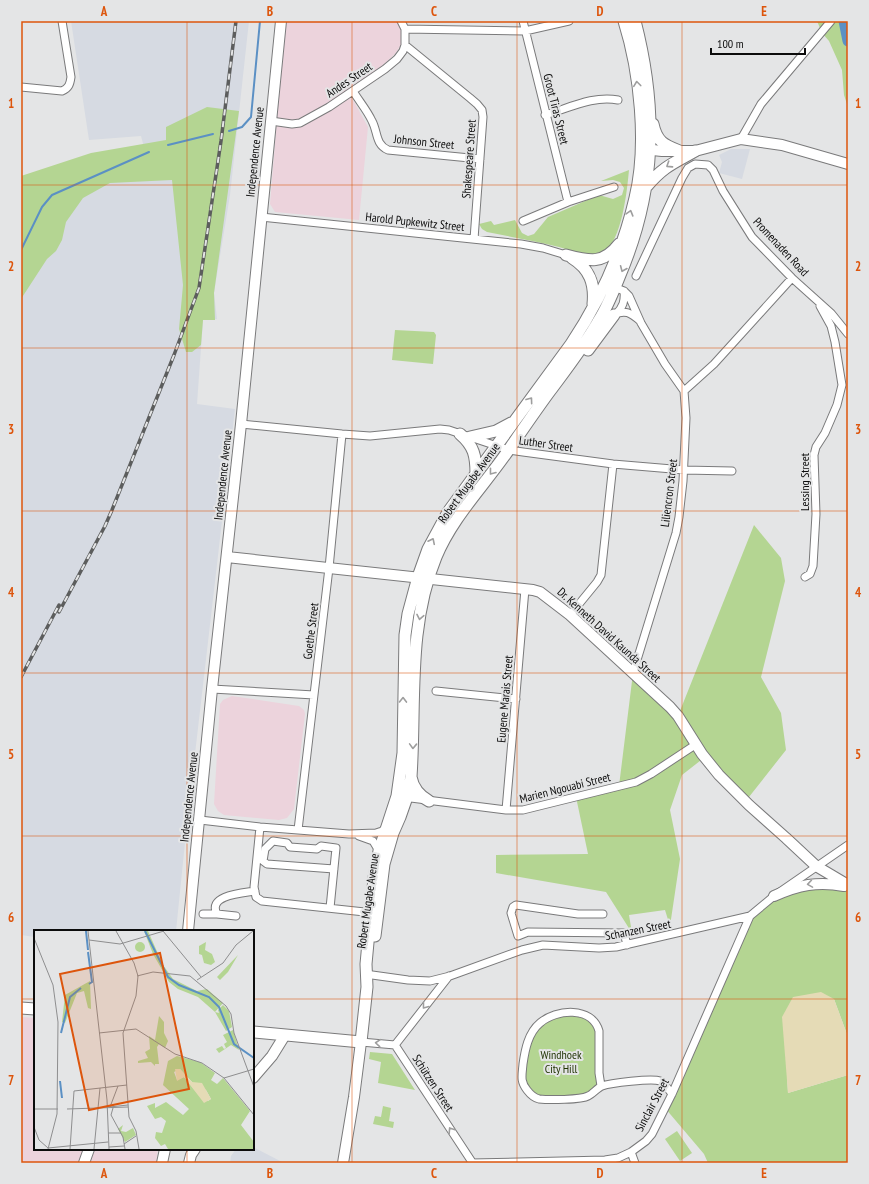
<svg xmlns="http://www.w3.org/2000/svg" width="869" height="1184" viewBox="0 0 869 1184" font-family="'PT Sans Narrow',sans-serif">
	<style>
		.commercial { fill: #ecd3dc }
		.built { fill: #d6dae2 }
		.green { fill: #b4d592 }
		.sand { fill: #e5dbb6 }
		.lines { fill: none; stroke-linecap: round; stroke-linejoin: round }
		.stream { stroke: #5b90c4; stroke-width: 2 }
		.river { stroke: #5b90c4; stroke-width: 11 }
		.street-casing { stroke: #7a7a7b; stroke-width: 9 }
		.secondary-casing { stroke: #7a7a7b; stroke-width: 12 }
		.primary-casing { stroke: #7a7a7b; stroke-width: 13 }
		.street { stroke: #fff; stroke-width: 7 }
		.secondary { stroke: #fff; stroke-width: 10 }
		.primary { stroke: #fff; stroke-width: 11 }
		.rail-casing { stroke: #5c5d5d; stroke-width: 3.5 }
		.rail { stroke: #e4e5e6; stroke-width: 2; stroke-dasharray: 6; stroke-linecap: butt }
		.oneway { stroke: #9e9e9e }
		.grid { fill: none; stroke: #dd550c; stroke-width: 1; stroke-opacity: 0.55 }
		.labels { text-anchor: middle; stroke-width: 4; stroke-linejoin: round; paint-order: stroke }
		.street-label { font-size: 12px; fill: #0c0c0c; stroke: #e4e5e6 }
		.park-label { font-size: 12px; fill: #1e3100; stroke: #e4e5e6 }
		.inset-river { fill: none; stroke: #5b90c4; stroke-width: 2 }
		.inset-road { fill: none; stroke: #8e8e8f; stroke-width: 1 }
		.view { fill: #dd550c; fill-opacity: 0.15; stroke: #dd550c; stroke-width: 2 }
		.inset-edge { fill: none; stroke: #0c0c0c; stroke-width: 2 }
		.neatline { fill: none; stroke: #dd550c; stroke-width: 1.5 }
		.grid-label { font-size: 13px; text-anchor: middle; font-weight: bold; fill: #dd550c }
	</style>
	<rect width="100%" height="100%" fill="#e4e5e6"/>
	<path class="commercial" d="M285 21H396L402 28 401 45 395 54 381 67 347 89 368 127 359 220 275 212 270 204Z
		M232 696 299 706 304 710 305 714 294 809 287 818 279 820 224 815 218 811 214 804 220 704 223 700Z
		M21 1017 35 1018V1149H84L80 1163 21 1162Z
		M95 1149H158L156 1163H90Z"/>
	<path class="built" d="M71 21H249L230 195 214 293 217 319 203 320 197 404 235 409 187 823 176 931H35V937L21 935V250L50 199 145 151 141 136 89 140Z
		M731 149H750L742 179 719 173 722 162 719 155Z
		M253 1147 284 1163H230L231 1156 236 1149H253Z"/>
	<path class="green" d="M817 21H848V107L844 95 842 70 829 41 822 33Z
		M207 107 239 111 214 293 215 320H203L201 345 192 352H186L179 329 183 285 172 180 110 183 83 198 66 222 62 240 56 251 47 259 21 299V176L91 153 166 140V127Z
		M629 170C627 191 622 241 603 253 600 255 595 256 591 256 580 256 570 250 559 247 535 241 511 237 487 232L482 229 479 224 491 221 494 225 515 220 522 233 528 236 534 234 548 217 599 195 613 199 622 195 624 188 620 182 613 180 601 181Z
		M395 330 434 332 436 335 433 364 392 360Z
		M754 525 781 558 785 581 761 677 781 713 786 750 745 802 705 757 682 775 670 810 680 859 670 926 665 910 629 915 632 933 606 892 496 873V855L588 854 576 797 619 786 633 673 678 716Z
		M848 887V1037L834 999 787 1076 788 1093 848 1075V1163H708L704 1154 665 1108 750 916 790 889Z
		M582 1013 597 1025 601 1086 587 1097 538 1099 528 1092 523 1072 529 1039 549 1017Z
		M370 1052 392 1054 415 1090 378 1083 381 1062 369 1059Z
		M383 1106 391 1108 389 1121 394 1122 393 1128 373 1124 375 1116 381 1117Z
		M677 1131 692 1153 680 1161 665 1139Z"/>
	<path class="sand" d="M821 992 834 999 848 1037V1075L788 1093 782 1017 793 997Z"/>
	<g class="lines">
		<path class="stream" d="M229 131 242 127 251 117 260 21
			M168 145 213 134
			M21 250 42 207 52 195 149 152"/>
		<path class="river" d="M844 21 848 41"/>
		<defs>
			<path id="street" d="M523 21 568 202
				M405 29 525 31 569 21
				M405 45 470 98 477 104 482 110 483 117 474 239
				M21 87 62 91C69 88 70 84 71 77L62 21
				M353 91C359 101 367 110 372 121 378 132 375 144 388 150L480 159
				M545 115C569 108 594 95 618 100
				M271 121 292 124 300 123 329 107 385 69 397 59 403 51 405 45V29L401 21
				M741 139 761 104 831 21
				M261 217 521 244 543 248 566 255
				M523 221 568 202 614 187
				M636 276 682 178 688 168 695 164 708 165 713 170 723 191 752 237 792 278 831 313 848 334
				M611 286 624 291 629 296 641 323 665 364 684 391 686 418 683 481 679 517 676 533 633 673
				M616 314C623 307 625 301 624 291
				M614 315C625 309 631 313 640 321
				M684 391 714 364 792 278
				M241 424 342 434 370 436 440 429 449 430 509 450 523 452 613 464 684 470 732 471
				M805 577 810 574 813 566 816 514 814 455 816 447 825 433 837 405 842 385 835 342 831 326 820 306
				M570 615 597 582 601 575 613 464
				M212 689 314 695
				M436 691 516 699
				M403 797 506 810H523L636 782 651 774 695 745
				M506 810 525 589
				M200 820 260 827 349 834 376 833 382 831 387 827
				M260 827 254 887 256 897 262 901 374 913
				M298 830 329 568 342 434
				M359 836 373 841 379 851
				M330 908 336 848 321 846 317 849 290 847 287 843 273 841 265 849 263 861 267 864 334 869
				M203 914H217
				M603 914H578L516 905 513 907 511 913 518 936 528 932 624 933 627 945
				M236 916 217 914C207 895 243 893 255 891
				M365 974 408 980 430 981 450 976 522 950 543 945 599 948 616 947 750 916 774 896 848 845
				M361 1042 395 1045
				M395 1045 472 1162
				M395 1045 449 976
				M601 1086 599 1073V1031C592 1006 556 1009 540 1023 528 1033 525 1050 523 1064 522 1076 520 1081 527 1090 530 1094 535 1098 539 1099 548 1100 581 1100 588 1096 593 1094 597 1088 602 1086 610 1083 652 1078 660 1081 664 1083 669 1090 672 1094
				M631 1152 635 1163
				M471 1163 605 1160 618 1158 631 1152 646 1141 652 1134 672 1094 750 916"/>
			<path id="secondary" d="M643 149 662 151H695L741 139 782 145 848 164
				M227 557 533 590 540 592 570 615 670 707 678 716 702 754 719 775 749 805 786 838 816 866 848 885
				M774 896C798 885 818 881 844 886
				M188 931 212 689 241 424 281 21
				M253 1078 272 1056 285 1035
				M84 1163 89 1149
				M162 1163 165 1149
				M189 1163 191 1155 195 1149
				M343 1163 354 1097 361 1042"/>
			<path id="primary" d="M653 124C657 143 665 145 682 152
				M647 186C664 166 674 163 695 151
				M566 255C589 261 603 265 619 244
				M572 258C590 269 595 284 593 304
				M588 350 614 315
				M460 434C474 446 476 456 476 474
				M470 437 496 431 511 423
				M411 777C413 788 420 796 429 801
				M375 936 384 864 393 833 400 817 407 797 411 777C416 704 407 627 436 557 453 516 485 485 510 448 523 429 536 410 550 391 567 368 585 345 599 320 608 306 614 290 620 275 656 190 658 110 635 21
				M21 1008 35 1009
				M253 1032 361 1042 367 987 366 964 374 878 379 851 397 796 403 753 405 635 408 614 418 577 428 549 448 512 571 344C601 299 623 250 635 198 648 145 640 72 624 21"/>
		</defs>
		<use href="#street" class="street-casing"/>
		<use href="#secondary" class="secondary-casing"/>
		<use href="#primary" class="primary-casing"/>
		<use href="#street" class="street"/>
		<use href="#secondary" class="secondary"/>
		<use href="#primary" class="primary"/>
		<defs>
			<path id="rail" d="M59 612 105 526 112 510 174 355 199 288 221 141 236 21
				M21 677 59 605"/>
		</defs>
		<use href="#rail" class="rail-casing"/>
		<use href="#rail" class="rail"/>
	</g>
	<defs><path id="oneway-chevron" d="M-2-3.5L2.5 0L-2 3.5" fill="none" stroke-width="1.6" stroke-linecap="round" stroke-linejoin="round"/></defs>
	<g class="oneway">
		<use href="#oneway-chevron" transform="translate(637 84) rotate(-97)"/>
		<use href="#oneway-chevron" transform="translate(669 165) rotate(147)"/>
		<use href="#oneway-chevron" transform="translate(630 213) rotate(-74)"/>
		<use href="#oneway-chevron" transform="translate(623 269) rotate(113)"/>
		<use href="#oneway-chevron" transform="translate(530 400) rotate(-54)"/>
		<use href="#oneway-chevron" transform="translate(492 472) rotate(128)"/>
		<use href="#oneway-chevron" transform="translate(432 541) rotate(-64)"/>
		<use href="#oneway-chevron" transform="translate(420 617) rotate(101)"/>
		<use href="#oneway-chevron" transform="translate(403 700) rotate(-89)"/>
		<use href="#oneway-chevron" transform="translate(413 746) rotate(92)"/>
		<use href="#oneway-chevron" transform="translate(810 884) rotate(171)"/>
		<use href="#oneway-chevron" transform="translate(425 1006) rotate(128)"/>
		<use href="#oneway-chevron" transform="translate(378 1043) rotate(-175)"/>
		<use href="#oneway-chevron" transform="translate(451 1130) rotate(-123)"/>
	</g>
	<path class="grid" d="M187 21V931M352 21V1163M517 21V1163M682 21V1163M21 185H848M21 348H848M21 511H848M21 673H848M21 836H848M21 999H35M253 999H848M187 1149V1163"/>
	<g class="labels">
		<g class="street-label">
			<text transform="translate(349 80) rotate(-34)" y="4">Andes Street</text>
			<text transform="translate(556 109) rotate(76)" y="4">Groot Tiras Street</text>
			<text transform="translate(424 142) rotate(6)" y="4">Johnson Street</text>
			<text transform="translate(255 152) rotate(-84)" y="4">Independence Avenue</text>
			<text transform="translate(469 159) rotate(-86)" y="4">Shakespeare Street</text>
			<text transform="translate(415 222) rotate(6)" y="4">Harold Pupkewitz Street</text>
			<text transform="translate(781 247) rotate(47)" y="4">Promenaden Road</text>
			<text transform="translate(546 444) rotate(8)" y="4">Luther Street</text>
			<text transform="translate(223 475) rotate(-84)" y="4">Independence Avenue</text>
			<text transform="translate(805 482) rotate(-90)" y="4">Lessing Street</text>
			<text transform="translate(469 483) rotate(-54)" y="4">Robert Mugabe Avenue</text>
			<text transform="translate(669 493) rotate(-83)" y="4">Liliencron Street</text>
			<text transform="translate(311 631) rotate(-83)" y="4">Goethe Street</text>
			<text transform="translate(609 635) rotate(42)" y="4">Dr. Kenneth David Kaunda Street</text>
			<text transform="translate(505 699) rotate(-85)" y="4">Eugene Marais Street</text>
			<text transform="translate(565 788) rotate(-14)" y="4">Marien Ngouabi Street</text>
			<text transform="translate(189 797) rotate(-84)" y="4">Independence Avenue</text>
			<text transform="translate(368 901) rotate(-82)" y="4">Robert Mugabe Avenue</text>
			<text transform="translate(638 930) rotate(-11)" y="4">Schanzen Street</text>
			<text transform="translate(433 1083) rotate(57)" y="4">Schützen Street</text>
			<text transform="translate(652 1105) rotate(-62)" y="4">Sinclair Street</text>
		</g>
		<g class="park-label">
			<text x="561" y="1059">Windhoek<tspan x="561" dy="14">City Hill</tspan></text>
		</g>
	</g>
	<g transform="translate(34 930)">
		<rect width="220" height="220" fill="#e4e5e6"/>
		<path d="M110 1H114L129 35 139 49 163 61 173 59 189 73 181 82 164 67 144 59 135 52 119 24ZM101 17a5 5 0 1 1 10 0a5 5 0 1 1-10 0ZM172 12 171 20 178 24 181 32 177 35 170 33 168 25 165 24V16ZM204 25 194 42 186 50 183 47ZM56 51 57 79 54 78 50 61 43 63 31 93 28 92 31 65ZM189 75 195 81 198 97 192 101 181 82 185 83 184 80ZM125 86 130 92V103L134 111 131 118 125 114 123 117 125 134H121V136L117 132 104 133V131L114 128 111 122 116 119 115 106 121 110ZM199 100 205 120 197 115 185 123 182 119 188 116 190 119 192 118 190 114 193 112 189 105ZM143 126 166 132 181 143 177 150 183 154 189 148 216 181 207 195 220 212V219H134L131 214 127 216 121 208 122 202 128 203 132 191 127 187 121 189 113 176 121 173V178L132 172 149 185 155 179 129 155 134 131ZM146 139 159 153 172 160 177 169 174 171 164 164 150 147 143 150 140 142ZM89 195 87 201 92 202 99 198 102 205 91 212 84 199Z" fill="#b4d592" fill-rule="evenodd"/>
		<path d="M141 139H146L158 152 168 153 177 169 170 173 150 147 143 151Z" fill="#e5dbb6"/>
		<path class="inset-river" d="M52 1 54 20M111 1 134 47 145 55 175 67 185 77 200 114 220 128M54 22 58 52 55 54M27 103 36 67 47 58M26 151 28 168"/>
		<path class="inset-road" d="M54 1 73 170 75 219M82 1 100 33 104 46 102 66 89 103 95 187 102 201 105 219M129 1 167 47M0 8 19 55 24 92 23 184 14 219M55 10 86 14 130 1M103 46 119 42 156 46 192 76 197 84 200 103 220 157M163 50 189 33 202 15 219 1M65 103 102 99 141 124 168 133 190 148 220 185M190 148 220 139M75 177 94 175M76 177 84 156M79 178 77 185 89 207 91 219M0 179H24M33 179 94 177M0 197 5 210 14 218 74 212M74 203H87M90 214 102 206M75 217 90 216M36 219 40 161 93 155M60 219 66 158"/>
		<path class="view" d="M126 23 155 159 55 180 26 44Z"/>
		<rect width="220" height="220" class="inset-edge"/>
	</g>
	<rect width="869" height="1184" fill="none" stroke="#e4e5e6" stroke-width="44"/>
	<path d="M711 48v6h94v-6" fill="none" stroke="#0c0c0c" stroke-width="2"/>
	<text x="717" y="48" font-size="12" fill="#0c0c0c" stroke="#e4e5e6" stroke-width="3" paint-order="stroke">100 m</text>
	<rect x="22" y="22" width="825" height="1140" class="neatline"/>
	<g class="grid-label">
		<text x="104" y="16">A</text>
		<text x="270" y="16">B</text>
		<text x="434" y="16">C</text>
		<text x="600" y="16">D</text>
		<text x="764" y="16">E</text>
		<text x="11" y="108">1</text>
		<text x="858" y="108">1</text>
		<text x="11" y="271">2</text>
		<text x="858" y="271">2</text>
		<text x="11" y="434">3</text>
		<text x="858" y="434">3</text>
		<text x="11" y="597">4</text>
		<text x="858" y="597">4</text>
		<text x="11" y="759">5</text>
		<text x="858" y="759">5</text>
		<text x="11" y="922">6</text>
		<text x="858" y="922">6</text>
		<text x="11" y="1085">7</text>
		<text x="858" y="1085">7</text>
		<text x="104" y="1178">A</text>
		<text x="270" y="1178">B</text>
		<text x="434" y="1178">C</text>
		<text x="600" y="1178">D</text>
		<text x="764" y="1178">E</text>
	</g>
</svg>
